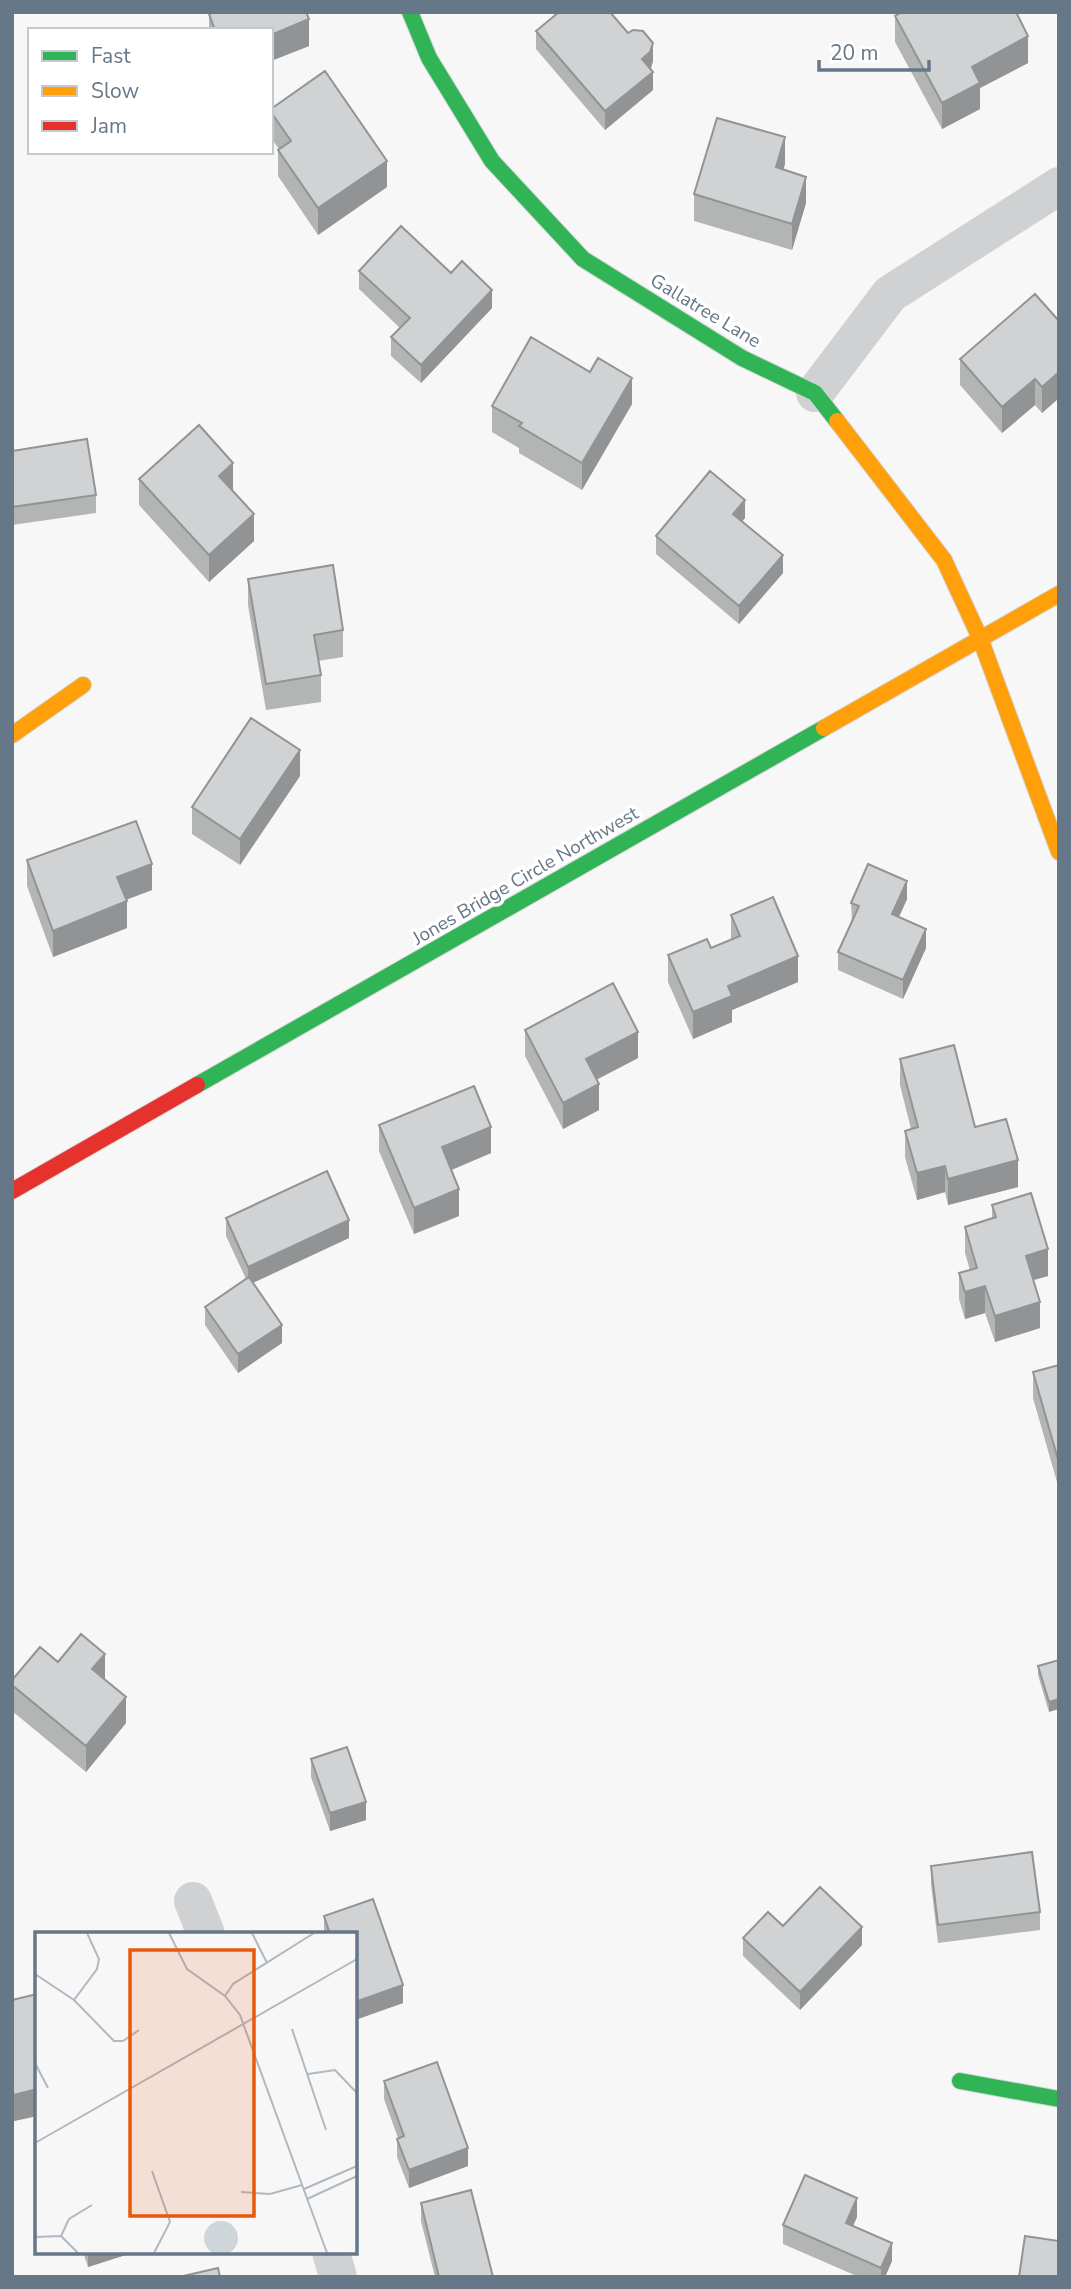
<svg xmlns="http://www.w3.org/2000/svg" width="1071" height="2289" viewBox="0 0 1071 2289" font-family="'Nunito Sans',sans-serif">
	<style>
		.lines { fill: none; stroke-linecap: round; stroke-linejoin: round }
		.fast-casing { stroke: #d4d5d6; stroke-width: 18 }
		.slow-casing { stroke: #d4d5d6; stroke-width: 18 }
		.jam-casing { stroke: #d4d5d6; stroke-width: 18 }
		.street { stroke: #cfd1d2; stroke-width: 38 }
		.fast { stroke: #30b455; stroke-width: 16 }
		.slow { stroke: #ff9f0a; stroke-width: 16 }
		.jam { stroke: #e5322d; stroke-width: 16 }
		.wall { fill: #b3b5b5 }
		.shaded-wall { fill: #929394 }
		.building { fill: #d0d2d3; stroke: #929394; stroke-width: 2 }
		.labels { text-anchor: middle; stroke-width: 7; stroke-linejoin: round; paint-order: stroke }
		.street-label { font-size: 19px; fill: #678; stroke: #fff }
		.inset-road { fill: none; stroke: #b0b8c1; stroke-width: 2 }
		.view { fill: #e8590c; fill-opacity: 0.15; stroke: #e8590c; stroke-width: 3.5 }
		.inset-edge { fill: none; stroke: #678; stroke-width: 3.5 }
	</style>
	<rect width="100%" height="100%" fill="#f7f7f7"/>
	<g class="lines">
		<defs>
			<path id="fast" d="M410 12 429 58 492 161 583 259 742 358 815 393 837 421
				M197 1085 824 728
				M960 2081 1059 2099"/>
			<path id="slow" d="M837 421 944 560 980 638 1059 852
				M824 728 1059 594
				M12 735 83 685"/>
			<path id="jam" d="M12 1191 197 1085"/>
		</defs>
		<use href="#fast" class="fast-casing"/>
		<use href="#slow" class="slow-casing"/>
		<use href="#jam" class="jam-casing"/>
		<path class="street" d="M815 393 890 294 1059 186
			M193 1901 206 1934
			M331 2252 338 2277"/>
		<use href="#fast" class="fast"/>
		<use href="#slow" class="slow"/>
		<use href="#jam" class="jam"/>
	</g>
	<path class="wall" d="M214 12H306L309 19V46L271 61V30H209V14Z
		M895 16 1028 63 980 88V109L942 129 895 42Z
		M536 31 653 61 651 69 653 90 605 130 536 49Z
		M271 109 387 187 318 235 278 176V150L279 149 271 138Z
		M785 164 783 170 806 203 792 250 694 221V194Z
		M359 271 451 273 492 308 421 383 391 356V337L400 328 359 289Z
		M1059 321V398L1042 413 1035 405 1002 433 960 385V359Z
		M632 404 582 490 519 453V448L492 432V406Z
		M12 451 96 495V513L12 525Z
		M139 479 233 490H232L254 541 209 582 139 505Z
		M745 518 742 521 783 573 739 624 656 554V536Z
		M248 579 343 630V657L318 661 321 675V702L266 710 248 605Z
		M300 776 240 865 192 834V807Z
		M27 860 152 890 126 900 127 928 53 957 27 886Z
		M907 899 899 917 926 948 903 999 838 970V952L852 922 851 903Z
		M731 915 798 982 732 1010V1022L693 1039 668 982V955L711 948 731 940Z
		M525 1030 638 1058 596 1080 599 1110 563 1129 525 1056Z
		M900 1059 975 1127 1018 1187 948 1205 945 1192 917 1200 905 1157V1131L911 1129 900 1085Z
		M379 1125 491 1153 451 1170 459 1216 414 1234 379 1151Z
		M992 1205 1048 1276 1034 1280 1040 1328 995 1342 985 1313 965 1319 959 1299V1273L970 1270 965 1253V1227L992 1219Z
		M226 1218 349 1238 253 1283 282 1343 238 1373 205 1325V1307L246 1279 226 1236Z
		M1059 1365V1489L1033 1398V1372Z
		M1059 1660 1049 1712 1038 1675V1666Z
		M58 1662 105 1680 126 1723 86 1772 12 1711V1680Z
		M311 1759 366 1820 330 1831 311 1777Z
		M931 1866 1040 1912V1930L938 1943 931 1884Z
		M373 1899 403 1985V2003L355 2020V1934H324V1916Z
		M783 1926 862 1945 800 2010 743 1956V1938Z
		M37 1994V2116L14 2121 12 2116V2000Z
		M384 2081 468 2166 409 2188 397 2157V2139L398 2138 384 2099Z
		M421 2203 493 2277H435L421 2221Z
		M857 2217 853 2226 892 2261 885 2277H859L783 2244V2225Z
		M83 2252H135L88 2267Z"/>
	<path class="shaded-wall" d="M309 19V46L271 61V35Z
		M1028 36V63L980 88V109L942 129V103L972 67Z
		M653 43V61L650 70 642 59Z
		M653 72V90L605 130V111Z
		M785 137V164L776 194V167Z
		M387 161V187L318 235V208Z
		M806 177V203L792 250V224Z
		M492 290V308L421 383V365Z
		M1059 372V398L1042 413V387Z
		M632 378V404L582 490V463Z
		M1035 379V405L1002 433V407Z
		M233 463V490L219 503V476Z
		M745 500V518L733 532V514Z
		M254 514V541L209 582V555Z
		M783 555V573L739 624V606Z
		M300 750V776L240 865V839Z
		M152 864V890L117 903V877Z
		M907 881V899L892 932V914Z
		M127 901V928L53 957V931Z
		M926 929V948L903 999V980Z
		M798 956V982L732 1010V1022L693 1039V1012L728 986Z
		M638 1032V1058L586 1085V1059Z
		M599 1084V1110L563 1129V1103Z
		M491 1127V1153L442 1174V1147Z
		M1018 1160V1187L948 1205V1179Z
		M945 1166V1192L917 1200V1173Z
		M459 1189V1216L414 1234V1208Z
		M349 1220V1238L248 1285V1267Z
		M1048 1249V1276L1026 1282V1256Z
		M985 1286V1313L965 1319V1292Z
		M1040 1302V1328L995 1342V1316Z
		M282 1325V1343L238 1373V1354Z
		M105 1654V1680L92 1669Z
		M126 1697V1723L86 1772V1746Z
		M1059 1699V1709L1049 1712V1702Z
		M366 1802V1820L330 1831V1813Z
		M862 1927V1945L800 2010V1992Z
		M403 1985V2003L355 2020V2002Z
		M37 2089V2116L14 2121V2095Z
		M468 2148V2166L409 2188V2170Z
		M857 2198V2217L846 2241V2223Z
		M892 2243V2261L885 2277H881V2268Z
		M88 2252H135L88 2267Z"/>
	<path class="building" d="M214 12H306L309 19 271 35V30H215L209 14Z
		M559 12H610L628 33 633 30 643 31 653 43 650 52 642 59 653 72 605 111 536 31Z
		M902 12H1016L1028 36 972 67 980 83 942 103 895 16Z
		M325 71 387 161 318 208 278 150 291 141 271 112V109Z
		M717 118 785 137 776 167 806 177 792 224 694 194Z
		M401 226 451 273 462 261 492 290 421 365 391 337 410 318 359 271Z
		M1035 294 1059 321V372L1042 387 1035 379 1002 407 960 359Z
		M531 337 590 372 598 358 632 378 582 463 519 426 522 423 492 406Z
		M199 425 233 463 219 476 254 514 209 555 139 479Z
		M87 439 96 495 12 507V451Z
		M710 471 745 500 733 514 783 555 739 606 656 536Z
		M333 565 343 630 314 635 321 675 266 684 248 579Z
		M251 718 300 750 240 839 192 807Z
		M136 821 152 864 117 877 127 901 53 931 27 860Z
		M868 864 907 881 892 914 926 929 903 980 838 952 859 906 851 903Z
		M773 897 798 956 728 986 732 996 693 1012 668 955 707 939 711 948 740 936 731 915Z
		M613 983 638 1032 586 1059 599 1084 563 1103 525 1030Z
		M954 1045 975 1127 1006 1119 1018 1160 948 1179 945 1166 917 1173 905 1131 918 1127 900 1059Z
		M474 1086 491 1127 442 1147 459 1189 414 1208 379 1125Z
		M327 1171 349 1220 248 1267 226 1218Z
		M1031 1193 1048 1249 1026 1256 1040 1302 995 1316 985 1286 965 1292 959 1273 977 1268 965 1227 996 1217 992 1205Z
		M249 1277 282 1325 238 1354 205 1307Z
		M1059 1365V1463L1033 1372Z
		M81 1634 105 1654 92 1669 126 1697 86 1746 12 1685V1680L40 1647 58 1662Z
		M1059 1660V1699L1049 1702 1038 1666Z
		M347 1747 366 1802 330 1813 311 1759Z
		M1032 1852 1040 1912 938 1925 931 1866Z
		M820 1887 862 1927 800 1992 743 1938 768 1912 783 1926Z
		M373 1899 403 1985 355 2002V1934H330L324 1916Z
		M37 1994V2089L14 2095 12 2089V2000Z
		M437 2062 468 2148 409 2170 397 2139 404 2136 384 2081Z
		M805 2175 857 2198 846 2223 892 2243 881 2268 783 2225Z
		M471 2190 493 2277H439L421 2203Z
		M1025 2236 1059 2241V2277H1019Z
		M218 2268 220 2277H179Z"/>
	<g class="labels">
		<g class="street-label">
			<text transform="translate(706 310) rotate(31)" y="7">Gallatree Lane</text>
			<text transform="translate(525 875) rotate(-30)" y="7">Jones Bridge Circle Northwest</text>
		</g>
	</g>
	<g transform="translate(35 1932)">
		<rect width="322" height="322" fill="#f7f7f7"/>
		<path d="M169 306a17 17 0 1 1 34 0a17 17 0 1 1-34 0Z" fill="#ced6d9"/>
		<path class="inset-road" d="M134 1 152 37 190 64 205 83 292 321M217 1 232 31M0 42 39 68 79 109H88L104 98M190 64 198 52 279 1M39 68 62 37 64 27 52 1M257 97 291 198M0 131 13 156M273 142 300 138 322 161M0 211 322 27M117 239 135 290 119 321M269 257 322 234M206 260 235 262 267 253M272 267 322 244M26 304 34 287 57 273M0 305 26 304 43 321"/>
		<path class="view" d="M95 18H219V284H95Z"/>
		<rect width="322" height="322" class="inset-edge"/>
	</g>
	<rect width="1071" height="2289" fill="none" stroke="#667788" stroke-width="28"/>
	<rect x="28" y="28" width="245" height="126" fill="#ffffff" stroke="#c2c9cf" stroke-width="2"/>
	<rect x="42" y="51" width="35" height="10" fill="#30b455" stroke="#c2c9cf" stroke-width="2"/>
	<text x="91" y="63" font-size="21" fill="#667788">Fast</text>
	<rect x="42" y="86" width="35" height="10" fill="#ff9f0a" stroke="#c2c9cf" stroke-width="2"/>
	<text x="91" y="98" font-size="21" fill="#667788">Slow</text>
	<rect x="42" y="121" width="35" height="10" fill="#e5322d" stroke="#c2c9cf" stroke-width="2"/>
	<text x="91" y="133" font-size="21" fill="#667788">Jam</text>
	<path d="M819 60v10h110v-10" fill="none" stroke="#667788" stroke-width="3.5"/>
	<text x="830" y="60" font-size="21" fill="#667788" stroke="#ffffff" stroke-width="5" paint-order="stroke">20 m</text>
</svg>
